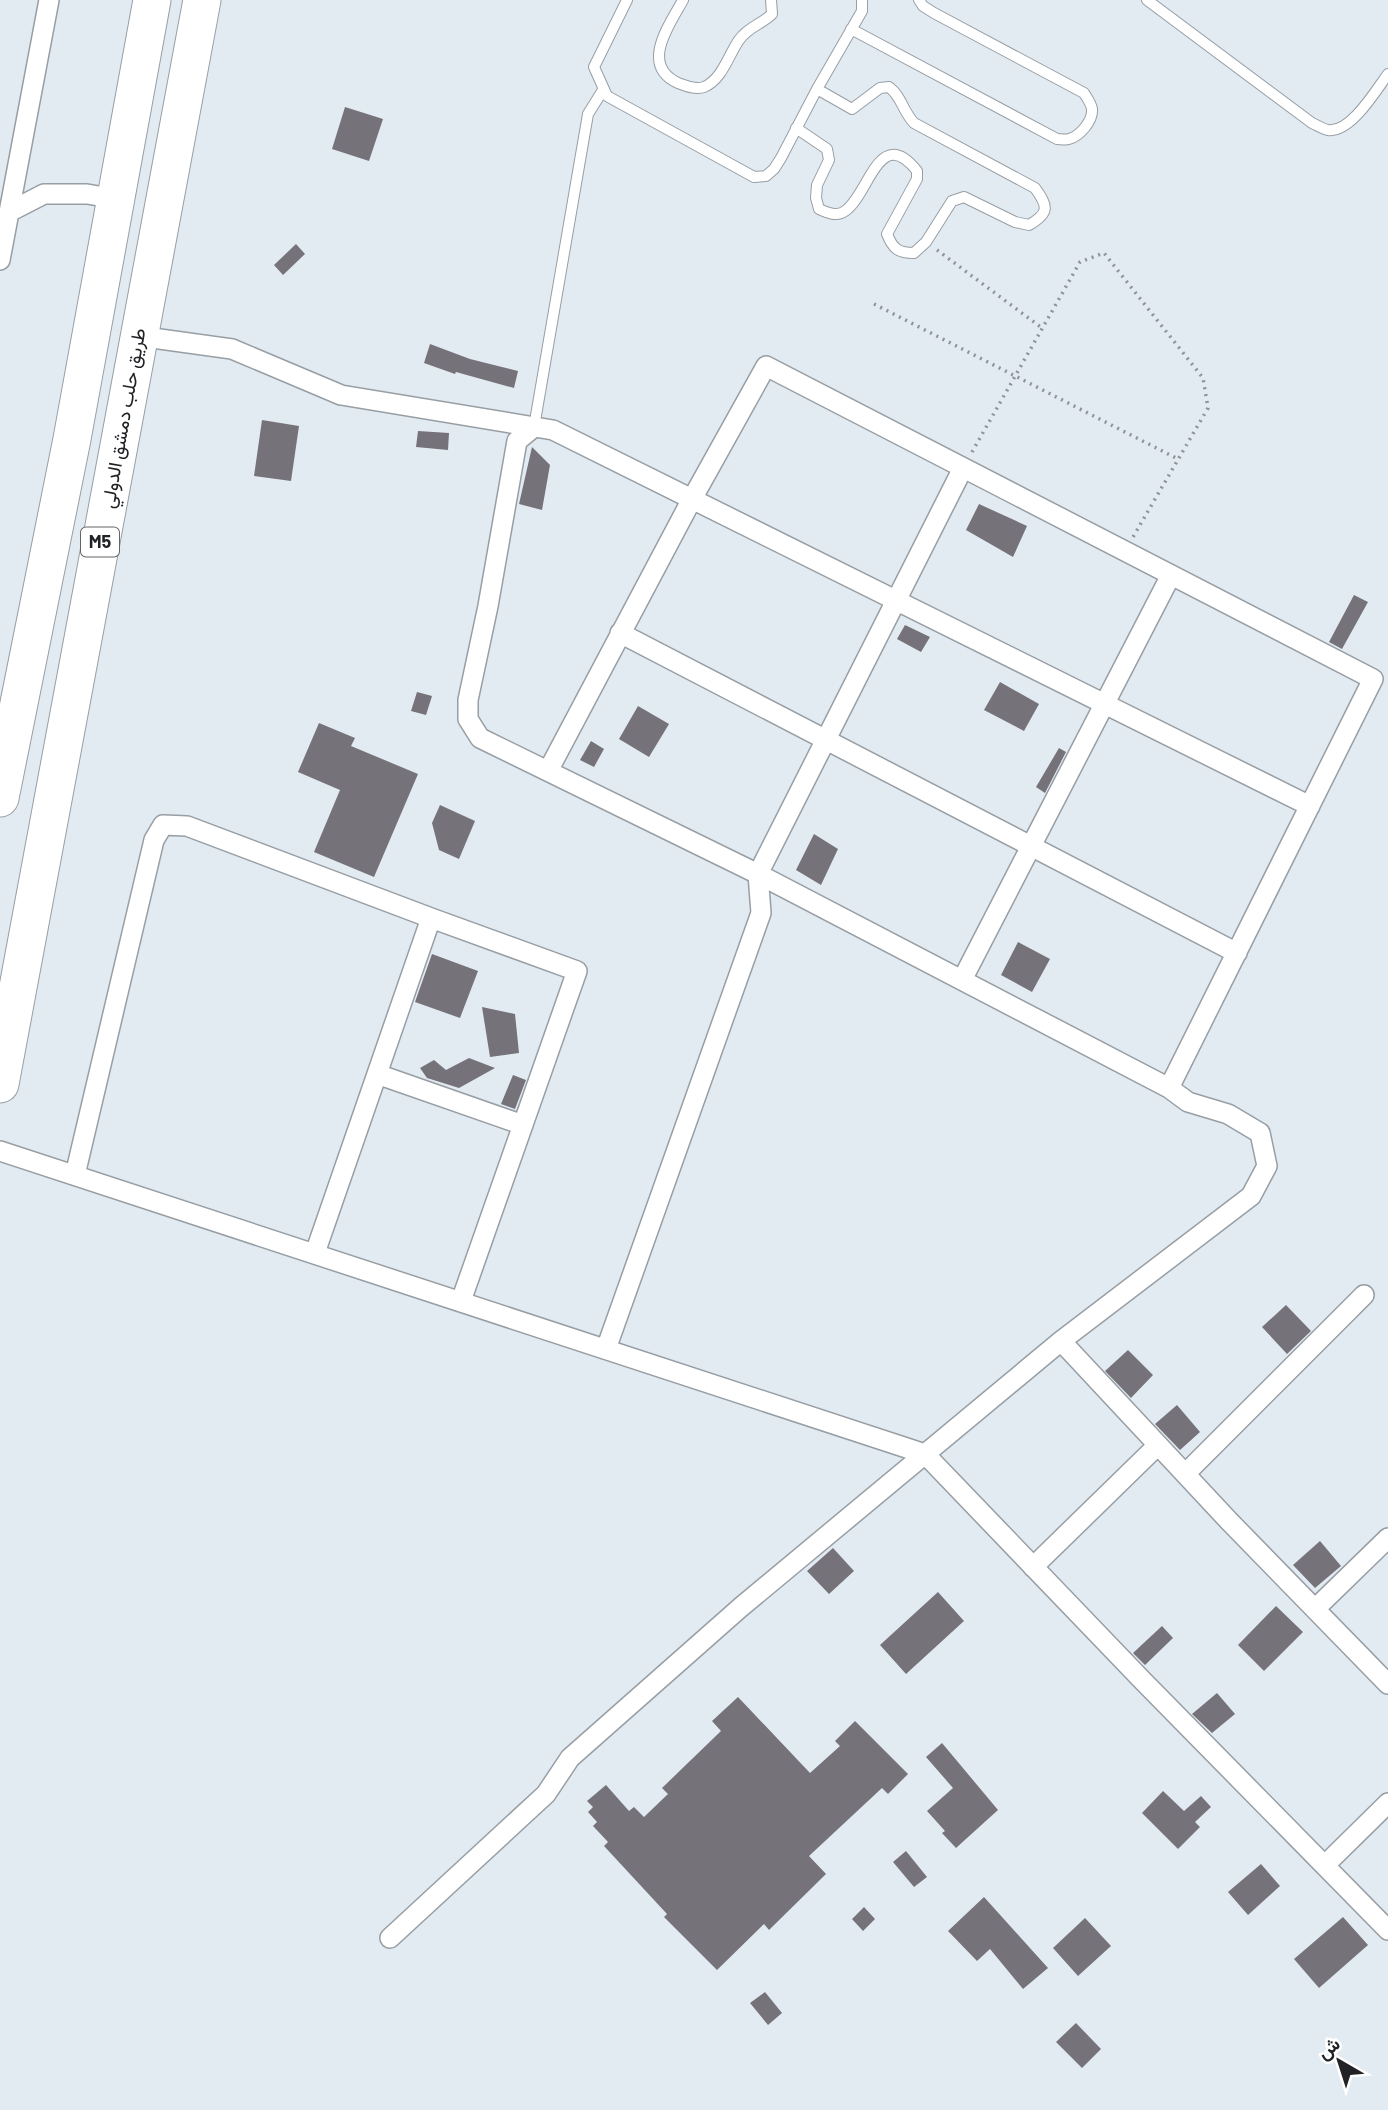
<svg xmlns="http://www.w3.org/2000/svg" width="1388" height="2110" viewBox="0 0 1388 2110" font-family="Barlow,Vazirmatn,sans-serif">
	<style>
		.building { fill: #75727a }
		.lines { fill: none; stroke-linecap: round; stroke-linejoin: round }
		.service-casing { stroke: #979ea4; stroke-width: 12 }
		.minor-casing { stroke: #979ea4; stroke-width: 22 }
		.motorway-casing { stroke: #979ea4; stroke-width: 39 }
		.path { stroke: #8d9398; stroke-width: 3.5; stroke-dasharray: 2 5; stroke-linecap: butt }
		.service { stroke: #fff; stroke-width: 10 }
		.minor { stroke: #fff; stroke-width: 19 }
		.motorway { stroke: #fff; stroke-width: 37 }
		.labels { text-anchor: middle; stroke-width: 5; stroke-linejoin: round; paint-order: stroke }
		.shield { fill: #fff; stroke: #636466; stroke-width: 2 }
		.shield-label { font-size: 18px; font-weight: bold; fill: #202225 }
		.street-label { font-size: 19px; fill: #202225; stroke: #fff }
	</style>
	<rect width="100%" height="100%" fill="#e3ebf2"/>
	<path class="building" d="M345 107 383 119 369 161 332 149Z
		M296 244 305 254 283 275 274 265Z
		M430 344 470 359 518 371 514 388 456 372 455 374 424 363Z
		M262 420 299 426 291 481 254 476Z
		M418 431 449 433 448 450 416 447Z
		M532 447 550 465 542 510 519 504Z
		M979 504 1027 526 1013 557 966 530Z
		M1354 595 1368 602 1342 649 1329 642Z
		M905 625 930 637 921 652 897 639Z
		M1000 682 1039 704 1024 731 984 710Z
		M417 692 432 696 426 715 411 711Z
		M638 706 669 724 649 757 619 739Z
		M319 723 355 738 351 746 418 774 374 877 314 852 340 790 298 772Z
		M591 741 604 749 594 767 580 760Z
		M1059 748 1066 752 1045 793 1036 787Z
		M440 805 475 821 459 859 439 850 432 823Z
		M814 834 838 849 821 885 796 870Z
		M1018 942 1050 959 1032 992 1001 975Z
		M432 954 478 971 460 1018 415 1002Z
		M482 1007 515 1014 519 1053 490 1057Z
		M469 1058 495 1068 459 1088 427 1078 420 1068 434 1060 446 1070Z
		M513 1075 526 1080 515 1109 501 1104Z
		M1286 1305 1311 1331 1287 1354 1262 1327Z
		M1128 1350 1153 1375 1131 1398 1105 1371Z
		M1177 1405 1200 1432 1180 1450 1155 1424Z
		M1320 1541 1341 1566 1315 1588 1293 1565Z
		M833 1548 854 1571 829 1594 807 1571Z
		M938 1592 964 1621 906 1674 880 1645Z
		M1276 1606 1303 1632 1264 1671 1238 1645Z
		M1162 1626 1173 1638 1145 1665 1133 1653Z
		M1217 1693 1235 1714 1212 1733 1192 1714Z
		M738 1697 810 1773 840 1746 835 1741 855 1721 908 1774 888 1794 882 1788 809 1856 826 1874 769 1930 764 1924 717 1970 664 1917 667 1914 604 1846 608 1842 593 1826 597 1822 588 1812 593 1807 587 1801 606 1785 629 1811 634 1807 644 1817 668 1794 662 1788 721 1731 712 1721Z
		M942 1743 998 1810 956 1848 942 1833 945 1831 927 1811 953 1788 926 1757Z
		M1163 1791 1184 1811 1201 1796 1211 1807 1195 1822 1200 1827 1178 1849 1142 1813Z
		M906 1851 927 1877 914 1887 893 1862Z
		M1261 1864 1280 1886 1248 1915 1228 1892Z
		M984 1897 1048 1968 1023 1989 990 1949 977 1961 948 1931Z
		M864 1907 875 1919 863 1931 852 1919Z
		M1343 1917 1368 1945 1319 1988 1294 1959Z
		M1085 1918 1111 1946 1078 1976 1053 1948Z
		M765 1992 782 2013 768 2025 750 2003Z
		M1076 2023 1101 2049 1082 2068 1056 2042Z"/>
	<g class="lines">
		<defs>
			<path id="service" d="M627 0 594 67 607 96 754 177 766 176 774 169 781 158 817 89 862 11V0
				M683 0C670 24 639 65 678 83 686 86 696 90 704 87 722 80 729 54 739 40 749 26 761 25 772 14L771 0
				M1147 0 1312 123C1317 125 1322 129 1328 130 1351 133 1376 90 1388 74
				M851 29 1057 139C1061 139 1065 140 1069 139 1080 136 1093 121 1092 109 1091 103 1087 98 1084 93L934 13 923 6 919 0
				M796 128 827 149 829 160 817 185 816 198 819 209C828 213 837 217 845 211 869 195 879 123 917 171V179L887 234C893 249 898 253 914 253L926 242 952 201 964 197 1015 222 1029 225C1050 213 1048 206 1035 188L914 123C902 110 902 97 889 87L880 88 852 109 817 89
				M534 427 588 114 603 90"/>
			<path id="minor" d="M9 212 44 194H87L116 199
				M0 260 49 0
				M138 336 232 349 341 395 553 430 1310 806
				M620 633 1237 953
				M548 771 692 499 766 366 1373 679 1169 1088
				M962 980 1171 575
				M377 1074 523 1125
				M0 1151 925 1454 1143 1681 1388 1930
				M75 1175 154 840 163 825 187 826 431 918
				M315 1253 431 918 577 971 461 1301
				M1061 1341 1229 1521 1388 1684
				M606 1349 761 913 758 874 963 468
				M1185 1474 1364 1295
				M1033 1567 1158 1445
				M1315 1609 1388 1538
				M1325 1865 1388 1803
				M390 1938 546 1794 570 1758 741 1607 1061 1341 1251 1196 1267 1166 1260 1133 1228 1114 1188 1102 1169 1088 758 874 480 738 468 719V700L488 606 517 441 534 427"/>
			<path id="motorway" d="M0 798 72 439 152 0
				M0 1084 202 0"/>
		</defs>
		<use href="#service" class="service-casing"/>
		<use href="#minor" class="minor-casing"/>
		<use href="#motorway" class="motorway-casing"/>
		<path class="path" d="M937 250 1042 328
			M874 304 1178 459
			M972 452 1080 262 1104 253 1203 378 1208 408 1133 537"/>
		<use href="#service" class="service"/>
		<use href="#minor" class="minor"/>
		<use href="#motorway" class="motorway"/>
	</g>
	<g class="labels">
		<rect class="shield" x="81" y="527.5" width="38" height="29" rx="5"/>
		<g class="shield-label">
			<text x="100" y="548">M5</text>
		</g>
		<g class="street-label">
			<text transform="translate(123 418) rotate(-80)" y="7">طريق حلب دمشق الدولي</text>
		</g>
	</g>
	<g transform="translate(1339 2061) rotate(321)" stroke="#ffffff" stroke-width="5" paint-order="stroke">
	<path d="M0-5L12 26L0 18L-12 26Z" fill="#202225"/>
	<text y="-10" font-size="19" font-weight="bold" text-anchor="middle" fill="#202225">ش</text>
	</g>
</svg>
